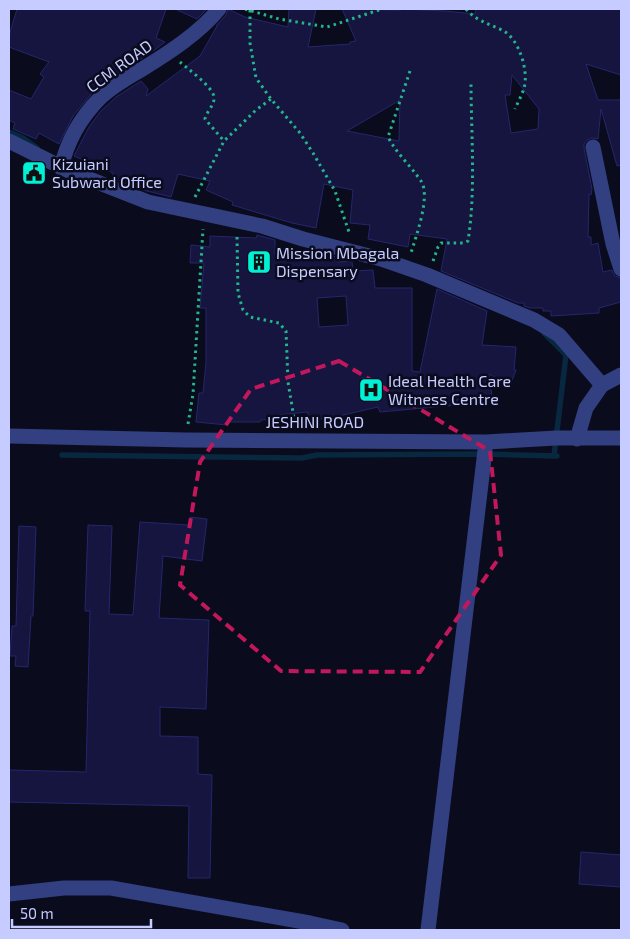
<svg xmlns="http://www.w3.org/2000/svg" width="630" height="939" viewBox="0 0 630 939" font-family="'Exo 2',sans-serif">
	<style>
		.lines { fill: none; stroke-linecap: round; stroke-linejoin: round }
		.stream { stroke: #07283f; stroke-width: 5.5 }
		.building { fill: #15153f; stroke: #25266d; fill-rule: evenodd }
		.path { stroke: #24b58d; stroke-width: 3; stroke-dasharray: 2.5 4; stroke-linecap: butt }
		.minor { stroke: #323f80; stroke-width: 15 }
		.marked { fill: none; stroke: #c2185b; stroke-width: 4; stroke-dasharray: 10 6; stroke-linejoin: round }
		.labels { text-anchor: middle; stroke-width: 5; stroke-linejoin: round; paint-order: stroke }
		.street-label { font-size: 16px; fill: #c6ccff; stroke: #0a0b1d }
		.poi-label { font-size: 16px; fill: #c6ccff; stroke: #0a0b1d; text-anchor: start }
	</style>
	<rect width="100%" height="100%" fill="#0a0b1d"/>
	<g class="lines">
		<path class="stream" d="M9 132 23 138 37 148
			M544 333 566 355 554 456
			M62 455 302 458 317 455 485 454 557 456"/>
	</g>
	<path class="building" d="M17 9H166L156 38 165 42 152 52 147 50 144 57 110 78 94 91 73 116 59 144 39 133 36 139 13 129 15 123 9 120V90L31 99 44 77 40 74 49 62 9 47V36Z
		M175 9H207L197 19Z
		M228 9 245 17 288 27 289 9H316L308 47 350 44V42L356 41 342 9 401 10V9L445 11 475 14 476 9H621V75L586 64 598 100H621V165L617 166 601 109 598 139 592 138 587 140 584 144V148L592 189 591 195 589 194 588 237H591V245L598 243 603 272 612 270 615 276 621 278V302L599 308V313L551 316V311H543V308H530L524 306V303H518L441 271 447 239 410 234 408 247 368 239 370 225 350 223 353 190 324 184 316 228 292 223 232 205 233 202 206 190 210 181 178 174 171 197 143 190 112 178 113 173 74 156 89 127 100 112 116 97 141 81 148 89 146 96 200 56 217 26H216L226 15ZM512 75 539 109 538 129 511 133 505 95H510ZM400 100 399 141 347 131Z
		M28 164 46 170 42 184 24 179Z
		M257 235 275 240V255L320 253 337 257V262L352 261 353 271 373 270 375 288H412V371L420 372 437 289 487 311 482 345 516 347 514 370H516L510 386 489 374 492 396 457 400V405L380 412 378 407 339 416 332 417V419H308V412L277 415V419L261 420 260 422H228L227 425 196 422 199 393H203L206 363V308H200L204 263H190L191 245 210 247V236L256 238ZM346 296 348 325 319 327 317 298Z
		M190 517 207 519 202 561 163 556 159 618 209 620 206 709 160 707V736L198 737V774L212 775 210 878H188L189 806 9 802V770L86 772 90 611H85L88 525 112 526 109 614 133 615 140 522 189 525Z
		M19 526 36 527 33 616H31L28 667 15 666 16 656H10L12 626H16Z
		M581 852 621 855V887L579 884Z"/>
	<g class="lines">
		<path class="path" d="M245 9 279 19 327 27 382 9
			M466 9C475 20 489 24 502 30 519 38 529 71 524 88 522 95 518 102 515 109
			M250 10V43L256 78 271 99 300 133 313 153 335 191 350 235
			M180 62C188 69 213 87 214 97 215 105 206 112 205 119L224 141
			M410 71 388 137C397 154 410 165 421 181 431 196 416 236 411 253
			M195 197 224 141 256 110 271 99
			M237 237 238 293 243 310 250 317 279 323 286 331 288 382 295 424
			M433 261 438 247 441 243H463L468 241C476 190 471 133 471 81
			M188 424 193 394 203 229"/>
		<path class="minor" d="M9 141 69 171 148 202 262 226 303 239 381 259 427 275 534 320 559 335 602 385
			M593 147 613 244 621 269
			M61 168C67 142 81 117 100 98 112 86 129 77 144 68 170 52 199 33 219 9
			M9 436 186 440 486 442 556 438H621
			M577 439 586 408 602 385 621 375
			M9 894 64 888H111L310 923 342 930
			M428 930 486 442"/>
	</g>
	<path class="marked" d="M339 361 490 451 501 555 420 672 281 671 180 585 200 462 251 389Z"/>
	<defs>
		<symbol id="civic-square" viewBox="-11 -11 22 22"><rect x="-9" y="-9" width="18" height="18" rx="4" fill="#00f1d6" stroke="#0a0b1d"/><path d="M-.6-6.5H3V-4.5H.6V-3L4-1V1h2V6H-6V1h2V-1L-.6-3ZM-1.2 2.5V6h2.4V2.5Z" fill="#111"/></symbol>
		<symbol id="building-square" viewBox="-11 -11 22 22"><rect x="-9" y="-9" width="18" height="18" rx="4" fill="#00f1d6" stroke="#0a0b1d"/><path d="M-4-6H4V6H1V3H-1V6H-4ZM-2.5-4.3h1.7v1.8h-1.7ZM.8-4.3h1.7v1.8H.8ZM-2.5-1h1.7V.8h-1.7ZM.8-1h1.7V.8H.8Z" fill="#111"/></symbol>
		<symbol id="hospital-square" viewBox="-11 -11 22 22"><rect x="-9" y="-9" width="18" height="18" rx="4" fill="#00f1d6" stroke="#0a0b1d"/><path d="M-5-5h3v3.5h4V-5h3V5h-3V1.5h-4V5h-3Z" fill="#111"/></symbol>
	</defs>
	<g fill-rule="evenodd">
		<use href="#civic-square" x="20" y="159" width="28" height="28"/>
		<use href="#building-square" x="245" y="248" width="28" height="28"/>
		<use href="#hospital-square" x="357" y="376" width="28" height="28"/>
	</g>
	<g class="labels">
		<g class="street-label">
			<text transform="translate(119 66) rotate(-36)" y="6">CCM ROAD</text>
			<text x="315" y="428">JESHINI ROAD</text>
		</g>
		<g class="poi-label">
			<text x="52" y="170">Kizuiani<tspan x="52" dy="18">Subward Office</tspan></text>
			<text x="276" y="259">Mission Mbagala<tspan x="276" dy="18">Dispensary</tspan></text>
			<text x="388" y="387">Ideal Health Care<tspan x="388" dy="18">Witness Centre</tspan></text>
		</g>
	</g>
	<rect width="630" height="939" fill="none" stroke="#c6ccff" stroke-width="20"/>
	<path d="M12 919v8h139v-8" fill="none" stroke="#c6ccff" stroke-width="2.5"/>
	<text x="20" y="919" font-size="15" fill="#c6ccff" stroke="#0a0b1d" stroke-width="4" paint-order="stroke">50 m</text>
</svg>
